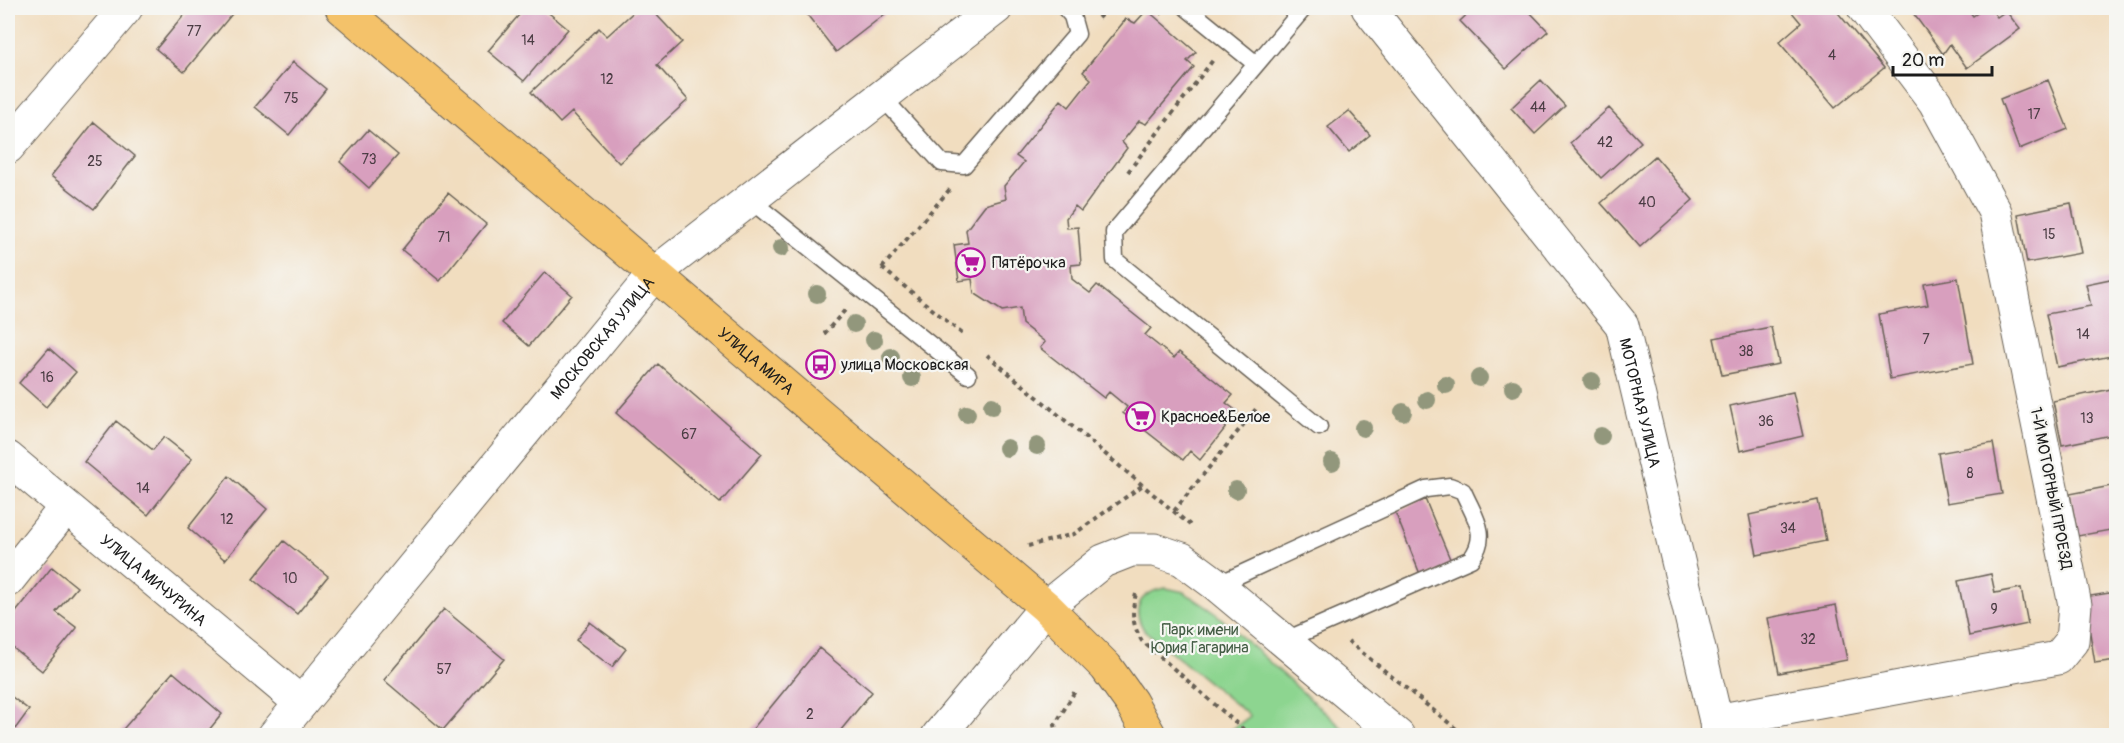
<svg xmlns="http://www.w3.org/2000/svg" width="2124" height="743" viewBox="0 0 2124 743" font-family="Pangolin,sans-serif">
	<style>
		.green { fill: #8dd590; stroke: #547856; stroke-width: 1.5 }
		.building { fill: #d89fbe }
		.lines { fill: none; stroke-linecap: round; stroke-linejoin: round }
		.service-casing { stroke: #676055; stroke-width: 19 }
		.minor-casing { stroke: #676055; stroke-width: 35 }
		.tertiary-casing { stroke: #676055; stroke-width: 35 }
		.primary-casing { stroke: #676055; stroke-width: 35 }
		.path { stroke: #676055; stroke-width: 4; stroke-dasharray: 4.5 4.5; stroke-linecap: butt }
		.service { stroke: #fff; stroke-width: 16 }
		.minor { stroke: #fff; stroke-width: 33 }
		.tertiary { stroke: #fff; stroke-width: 33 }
		.primary { stroke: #f4c26a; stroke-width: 33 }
		.tree { fill: #92977c }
		.labels { text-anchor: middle; stroke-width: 4.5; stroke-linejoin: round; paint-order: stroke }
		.number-label { font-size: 14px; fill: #4b3d44 }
		.poi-label { font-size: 16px; fill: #1c1c1c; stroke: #f6f6f2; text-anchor: start }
		.street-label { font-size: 16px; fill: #1c1c1c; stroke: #f6f6f2 }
		.park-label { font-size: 16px; fill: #445d45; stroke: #f6f6f2 }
	</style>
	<rect width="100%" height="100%" fill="#f6f6f2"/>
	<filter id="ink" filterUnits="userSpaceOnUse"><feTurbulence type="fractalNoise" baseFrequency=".0167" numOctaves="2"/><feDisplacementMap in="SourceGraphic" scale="12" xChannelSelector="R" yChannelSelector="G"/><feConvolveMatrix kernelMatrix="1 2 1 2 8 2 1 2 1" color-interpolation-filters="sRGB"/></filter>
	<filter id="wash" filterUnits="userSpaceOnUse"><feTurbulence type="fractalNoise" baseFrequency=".008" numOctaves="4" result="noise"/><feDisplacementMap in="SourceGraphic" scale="24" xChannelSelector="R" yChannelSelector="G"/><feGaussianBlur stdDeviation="1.35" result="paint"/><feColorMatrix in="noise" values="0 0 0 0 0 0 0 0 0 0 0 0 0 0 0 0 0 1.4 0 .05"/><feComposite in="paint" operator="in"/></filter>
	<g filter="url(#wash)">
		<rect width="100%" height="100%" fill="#f1ddbf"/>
		<path class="green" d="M1166 588 1184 592 1214 612 1350 735H1225L1250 716 1144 630C1130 607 1141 592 1166 588Z"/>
		<g id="blocks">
			<path class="building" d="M190 8H224L232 14 184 72 156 49Z
				M525 8H546L544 9 568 29 524 81 488 51Z
				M638 8H650L682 42 657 65 688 100 619 163 572 112 560 123 531 92 599 28 607 36Z
				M802 8H880L885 14 836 52Z
				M1474 8H1526L1548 31 1506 69 1460 21Z
				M1795 8H1834L1884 68 1835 108 1779 42 1801 23 1791 11Z
				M1913 8H1967L1973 16 1985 8H1990L1997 17 2006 11 2020 29 1967 68 1950 44 1943 54 1910 9Z
				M1147 10 1196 52 1187 61 1194 67 1146 124 1139 121 1122 142 1127 148 1081 211 1075 206 1066 218 1067 228 1078 227 1081 264 1071 265 1072 279 1090 293 1097 285 1151 328 1145 335 1174 358 1179 352 1233 395 1226 403 1238 412 1200 460 1190 451 1183 460 1123 413 1127 407 1109 392 1104 398 1040 348 1045 342 1022 324 1020 308 1002 311 974 293 972 279 959 281 954 245 968 243 966 230 985 205 1006 199 1004 186 1024 162 1016 156 1061 100 1069 107 1091 79 1083 72 1126 19 1135 23Z
				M293 62 326 89 289 135 255 107Z
				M1541 80 1565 106 1535 134 1511 108Z
				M2048 80 2068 129 2019 149 2000 99Z
				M1609 108 1641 142 1601 178 1570 143Z
				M1349 111 1370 135 1349 152 1328 127Z
				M94 122 135 156 94 209 51 176Z
				M368 130 398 155 369 188 340 162Z
				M1655 156 1693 200 1640 247 1601 203Z
				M448 193 486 224 440 281 402 250Z
				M2071 203 2081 253 2027 263 2018 214Z
				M545 272 572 295 529 346 502 323Z
				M1958 278 1973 364 1890 379 1879 314 1928 305 1924 284Z
				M2115 278 2116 355 2057 367 2046 314 2091 306 2086 284Z
				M8 281 14 286 8 293Z
				M1771 327 1779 364 1722 375 1714 338Z
				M49 348 76 372 46 407 19 383Z
				M658 364 762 454 720 503 616 413Z
				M2116 388V434L2062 445 2053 401Z
				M1793 392 1803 436 1740 451 1730 406Z
				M116 421 153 450 164 437 192 459 148 515 84 462Z
				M1993 443 2002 494 1947 503 1938 453Z
				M229 476 267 509 225 560 188 528Z
				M2116 485V529L2078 536 2070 494Z
				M1425 499 1453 566 1422 579 1395 512Z
				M1818 500 1826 541 1757 555 1749 515Z
				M284 541 328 576 297 614 253 579Z
				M52 567 77 587 56 612 77 628 42 671 8 644V622Z
				M1991 574 1995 593 2021 588 2028 624 1969 636 1958 581Z
				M2116 592V660L2095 663 2084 597Z
				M1836 605 1847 660 1779 673 1768 618Z
				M444 609 504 659 443 730 384 680Z
				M590 622 626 649 612 667 576 640Z
				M819 648 872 692 836 736H747Z
				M173 672 222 714 204 736H117Z
				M8 694 29 710 10 736H8Z"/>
		</g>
	</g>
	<g filter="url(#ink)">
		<use href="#blocks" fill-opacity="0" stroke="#676055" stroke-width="1.5"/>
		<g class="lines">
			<defs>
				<path id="service" d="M1187 8 1256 64
					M1304 8 1114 232 1115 260 1319 427
					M882 97 942 163 964 165 1077 34 1072 16 1065 8
					M750 200 968 375
					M1217 585 1426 489 1450 486 1463 491C1474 517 1490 534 1471 559L1286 640"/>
				<g id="minor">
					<path id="s1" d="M1368 8 1622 325 1716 721 1717 736"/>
					<path d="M8 147 126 8"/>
					<path id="s2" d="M8 458 301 703"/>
					<path d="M8 580 66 507"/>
					<path d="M1716 721 2058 658 2072 641 2075 605 1995 212 1935 102 1864 8"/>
					<path id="s3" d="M274 736 655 273 996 8"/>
				</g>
				<path id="tertiary" d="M938 736 1046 607 1103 561 1131 550H1155L1182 559 1217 585 1398 736"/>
				<g id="primary">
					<path id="s4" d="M342 8 1046 607 1106 667 1131 702 1150 736"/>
				</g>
			</defs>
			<use href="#service" class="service-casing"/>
			<use href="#minor" class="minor-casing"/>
			<use href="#tertiary" class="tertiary-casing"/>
			<use href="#primary" class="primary-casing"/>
			<path class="path" d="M1155 8 1163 14
				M1098 18 1108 8
				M1128 172 1213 60
				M882 268 965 336
				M882 268 950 189
				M824 334 846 309
				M987 355 1190 525
				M1174 511 1256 409
				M1028 546 1074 534 1143 485
				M1136 594C1131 613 1132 624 1142 641L1251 736
				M1348 641 1465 736
				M1058 736 1055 725 1075 691"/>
			<use href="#service" class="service"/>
			<use href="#minor" class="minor"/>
			<use href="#tertiary" class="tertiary"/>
			<use href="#primary" class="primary"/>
		</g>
		<g class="tree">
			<circle cx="781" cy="248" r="9"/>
			<circle cx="817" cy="294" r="9"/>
			<circle cx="854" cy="324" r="9"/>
			<circle cx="874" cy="340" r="9"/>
			<circle cx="891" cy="357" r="9"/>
			<circle cx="912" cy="378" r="9"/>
			<circle cx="1479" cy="378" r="9"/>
			<circle cx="1592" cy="381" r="9"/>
			<circle cx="1446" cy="385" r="9"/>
			<circle cx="1513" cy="388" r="9"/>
			<circle cx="1427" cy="400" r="9"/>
			<circle cx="992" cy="406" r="9"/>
			<circle cx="1403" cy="412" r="9"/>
			<circle cx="967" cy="414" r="9"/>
			<circle cx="1363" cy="428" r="9"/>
			<circle cx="1601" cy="436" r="9"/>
			<circle cx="1037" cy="446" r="9"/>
			<circle cx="1007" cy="448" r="9"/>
			<circle cx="1332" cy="462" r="9"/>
			<circle cx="1236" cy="490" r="9"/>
		</g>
	</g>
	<defs>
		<symbol id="supermarket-ring" viewBox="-11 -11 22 22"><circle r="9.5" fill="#f6f6f2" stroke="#b5179e" stroke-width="1.5"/><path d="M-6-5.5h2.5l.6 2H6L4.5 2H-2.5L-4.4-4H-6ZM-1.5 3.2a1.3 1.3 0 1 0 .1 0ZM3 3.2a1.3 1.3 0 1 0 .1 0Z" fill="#b5179e"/></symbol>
		<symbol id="bus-ring" viewBox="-11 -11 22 22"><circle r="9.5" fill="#f6f6f2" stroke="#b5179e" stroke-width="1.5"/><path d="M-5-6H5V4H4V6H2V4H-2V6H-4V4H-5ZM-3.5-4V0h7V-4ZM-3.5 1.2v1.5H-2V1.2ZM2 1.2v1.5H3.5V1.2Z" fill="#b5179e"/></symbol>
	</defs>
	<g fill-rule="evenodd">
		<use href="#supermarket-ring" x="954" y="246" width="33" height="33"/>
		<use href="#bus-ring" x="804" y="348" width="33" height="33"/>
		<use href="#supermarket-ring" x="1124" y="400" width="33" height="33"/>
	</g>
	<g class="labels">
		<g class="number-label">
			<text x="194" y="36">77</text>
			<text x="528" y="45">14</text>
			<text x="1832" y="60">4</text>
			<text x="607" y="84">12</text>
			<text x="291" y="103">75</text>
			<text x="1538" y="112">44</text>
			<text x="2034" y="119">17</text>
			<text x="1605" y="147">42</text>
			<text x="369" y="164">73</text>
			<text x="95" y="166">25</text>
			<text x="1647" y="207">40</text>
			<text x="2049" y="239">15</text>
			<text x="444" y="242">71</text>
			<text x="2083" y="339">14</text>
			<text x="1926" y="344">7</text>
			<text x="1746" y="356">38</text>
			<text x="47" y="382">16</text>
			<text x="2087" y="423">13</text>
			<text x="1766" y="426">36</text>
			<text x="689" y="439">67</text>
			<text x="1970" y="478">8</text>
			<text x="143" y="493">14</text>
			<text x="227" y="524">12</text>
			<text x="1788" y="533">34</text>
			<text x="290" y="583">10</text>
			<text x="1994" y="614">9</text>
			<text x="1808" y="644">32</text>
			<text x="444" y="674">57</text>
			<text x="810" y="719">2</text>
		</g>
		<g class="poi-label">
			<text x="992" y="268">Пятёрочка</text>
			<text x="841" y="370">улица Московская</text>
			<text x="1161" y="422">Красное&amp;Белое</text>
		</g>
		<g class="street-label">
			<text dy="6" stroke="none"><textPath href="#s3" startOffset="516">МОСКОВСКАЯ УЛИЦА</textPath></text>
			<text dy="6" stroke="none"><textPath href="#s4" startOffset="544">УЛИЦА МИРА</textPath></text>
			<text dy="6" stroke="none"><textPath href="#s1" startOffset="486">МОТОРНАЯ УЛИЦА</textPath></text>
			<text transform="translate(2052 488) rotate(79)" y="6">1-Й МОТОРНЫЙ ПРОЕЗД</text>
			<text dy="6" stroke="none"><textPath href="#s2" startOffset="190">УЛИЦА МИЧУРИНА</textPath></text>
		</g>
		<g class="park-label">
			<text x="1200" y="635">Парк имени<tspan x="1200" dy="18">Юрия Гагарина</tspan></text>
		</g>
	</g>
	<rect width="2124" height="743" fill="none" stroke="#f6f6f2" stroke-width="30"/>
	<path d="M1893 66v9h99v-9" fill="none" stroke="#1c1c1c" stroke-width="3"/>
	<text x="1902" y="66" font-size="18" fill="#1c1c1c" stroke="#f6f6f2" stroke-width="4.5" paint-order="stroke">20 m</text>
</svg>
